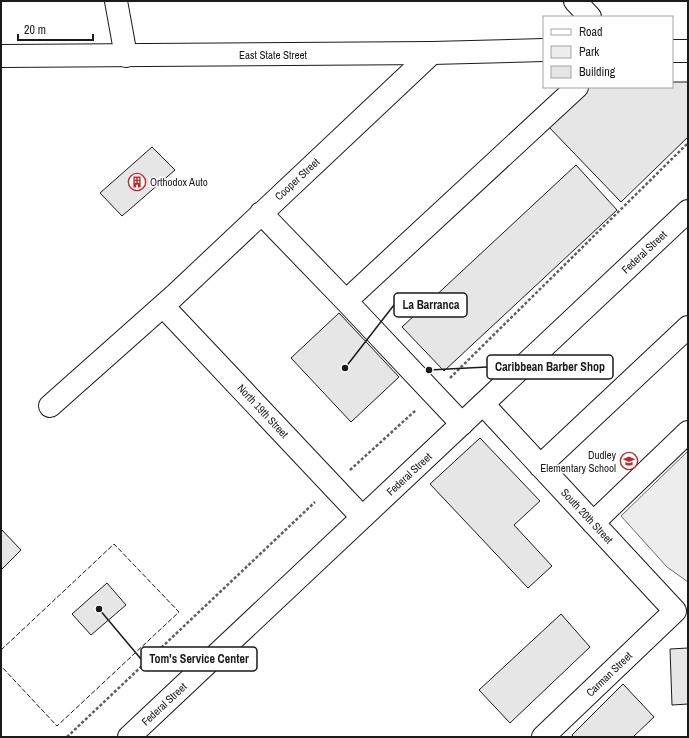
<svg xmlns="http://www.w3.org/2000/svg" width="689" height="738" viewBox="0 0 689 738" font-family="'Archivo Narrow',sans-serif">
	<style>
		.green { fill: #ededed; stroke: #6a6a6a }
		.building { fill: #e6e6e6; stroke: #1a1a1a }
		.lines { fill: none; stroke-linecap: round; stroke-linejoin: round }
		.minor-casing { stroke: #1a1a1a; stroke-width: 24 }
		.major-casing { stroke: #1a1a1a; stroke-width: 24 }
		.path { stroke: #5f5f5f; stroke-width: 2.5; stroke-dasharray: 3 2; stroke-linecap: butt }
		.minor { stroke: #fff; stroke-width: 22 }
		.major { stroke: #fff; stroke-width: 22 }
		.fence { stroke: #1a1a1a; stroke-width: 1; stroke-dasharray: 5 2; stroke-linecap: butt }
		.labels { text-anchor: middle; stroke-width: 3; stroke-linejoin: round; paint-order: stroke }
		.street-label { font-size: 11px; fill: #1a1a1a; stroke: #fff }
		.poi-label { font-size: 11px; fill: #1a1a1a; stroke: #fff; text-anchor: start }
		.leader { fill: none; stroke: #1a1a1a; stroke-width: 1.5 }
		.callout-dot { fill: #1a1a1a; stroke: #fff; stroke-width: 1.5 }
		.callout { fill: #fff; stroke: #1a1a1a; stroke-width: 1.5 }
		.callout-label { font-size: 12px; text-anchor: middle; font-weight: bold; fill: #1a1a1a }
	</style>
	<rect width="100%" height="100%" fill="#fff"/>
	<path class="green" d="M688 451V582L667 567 621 516Z"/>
	<path class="building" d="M672 82H688V137L621 202 545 123 584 87H672Z
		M152 147 175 170 122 216 100 193Z
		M576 165 617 210 444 371 402 327Z
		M339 313 399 377 351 422 291 358Z
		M480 438 540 501 514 525 552 566 528 588 430 484Z
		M1 529 21 550 1 570Z
		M107 583 126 605 91 635 72 614Z
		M561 614 590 647 510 723 479 690Z
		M688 648V704L672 705 670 649Z
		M623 684 654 717 633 737H574L572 735Z"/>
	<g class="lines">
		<defs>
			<path id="minor" d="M116 1 126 56
				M575 1 590 17
				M261 213 346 301 462 424
				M346 301 577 87
				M163 306 362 517
				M483 404 675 611
				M50 406 175 295 432 53
				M540 466 688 327
				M593 523 688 432
				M543 737 675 611"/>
			<path id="major" d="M672 51H688
				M1 56 432 53 544 50
				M129 737 688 211"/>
		</defs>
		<use href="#minor" class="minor-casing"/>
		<use href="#major" class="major-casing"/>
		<path class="path" d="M450 378 688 143
			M350 470 416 410
			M67 737 315 502"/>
		<use href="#minor" class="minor"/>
		<use href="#major" class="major"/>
		<path class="fence" d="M1 650 114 544 179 612 57 726 1 666"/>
	</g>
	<defs>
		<symbol id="building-ring" viewBox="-11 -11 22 22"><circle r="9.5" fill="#fff" stroke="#c62828" stroke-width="1.5"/><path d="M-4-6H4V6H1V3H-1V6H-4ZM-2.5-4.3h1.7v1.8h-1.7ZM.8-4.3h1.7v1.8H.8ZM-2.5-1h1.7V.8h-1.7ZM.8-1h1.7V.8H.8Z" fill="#c62828"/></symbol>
		<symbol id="school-ring" viewBox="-11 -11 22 22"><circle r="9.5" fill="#fff" stroke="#c62828" stroke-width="1.5"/><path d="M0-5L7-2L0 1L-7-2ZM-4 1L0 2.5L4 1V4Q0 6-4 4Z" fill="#c62828"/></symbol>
	</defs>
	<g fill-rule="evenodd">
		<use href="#building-ring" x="127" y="172" width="20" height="20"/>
		<use href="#school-ring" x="619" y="451" width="20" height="20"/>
	</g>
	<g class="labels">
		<g class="street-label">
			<text x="273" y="59">East State Street</text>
			<text transform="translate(297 179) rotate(-43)" y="4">Cooper Street</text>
			<text transform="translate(644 252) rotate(-43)" y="4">Federal Street</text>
			<text transform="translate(263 411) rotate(47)" y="4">North 19th Street</text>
			<text transform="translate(409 474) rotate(-43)" y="4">Federal Street</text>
			<text transform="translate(587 516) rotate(47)" y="4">South 20th Street</text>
			<text transform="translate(609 674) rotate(-44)" y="4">Carman Street</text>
			<text transform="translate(164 704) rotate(-43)" y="4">Federal Street</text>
		</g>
		<g class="poi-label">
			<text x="150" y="186">Orthodox Auto</text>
			<text x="616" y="459" text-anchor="end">Dudley<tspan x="616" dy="13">Elementary School</tspan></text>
		</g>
	</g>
	<path class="leader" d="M345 368L394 305M429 370L487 367M99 609L141 659"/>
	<g class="callout-dot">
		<circle cx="345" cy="368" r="4"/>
		<circle cx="429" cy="370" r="4"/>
		<circle cx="99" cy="609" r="4"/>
	</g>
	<g class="callout">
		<rect x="394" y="293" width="73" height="24" rx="4"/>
		<rect x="487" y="355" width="126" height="24" rx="4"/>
		<rect x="141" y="647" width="116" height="24" rx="4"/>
	</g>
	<g class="callout-label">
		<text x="431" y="309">La Barranca</text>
		<text x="550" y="371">Caribbean Barber Shop</text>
		<text x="199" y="663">Tom's Service Center</text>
	</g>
	<rect width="689" height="738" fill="none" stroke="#1a1a1a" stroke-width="4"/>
	<rect x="543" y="16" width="130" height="72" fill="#ffffff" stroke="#a3a3a3"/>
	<rect x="551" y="29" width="20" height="6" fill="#ffffff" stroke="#a3a3a3"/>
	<text x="579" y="36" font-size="12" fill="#1a1a1a">Road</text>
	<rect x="551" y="46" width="20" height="12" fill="#ededed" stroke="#a3a3a3"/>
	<text x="579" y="56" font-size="12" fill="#1a1a1a">Park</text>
	<rect x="551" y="66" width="20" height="12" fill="#e6e6e6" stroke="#a3a3a3"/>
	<text x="579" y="76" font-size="12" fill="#1a1a1a">Building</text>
	<path d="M18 34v6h75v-6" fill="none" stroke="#1a1a1a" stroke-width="2"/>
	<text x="24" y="34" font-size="12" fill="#1a1a1a" stroke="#ffffff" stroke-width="3" paint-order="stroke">20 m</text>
</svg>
